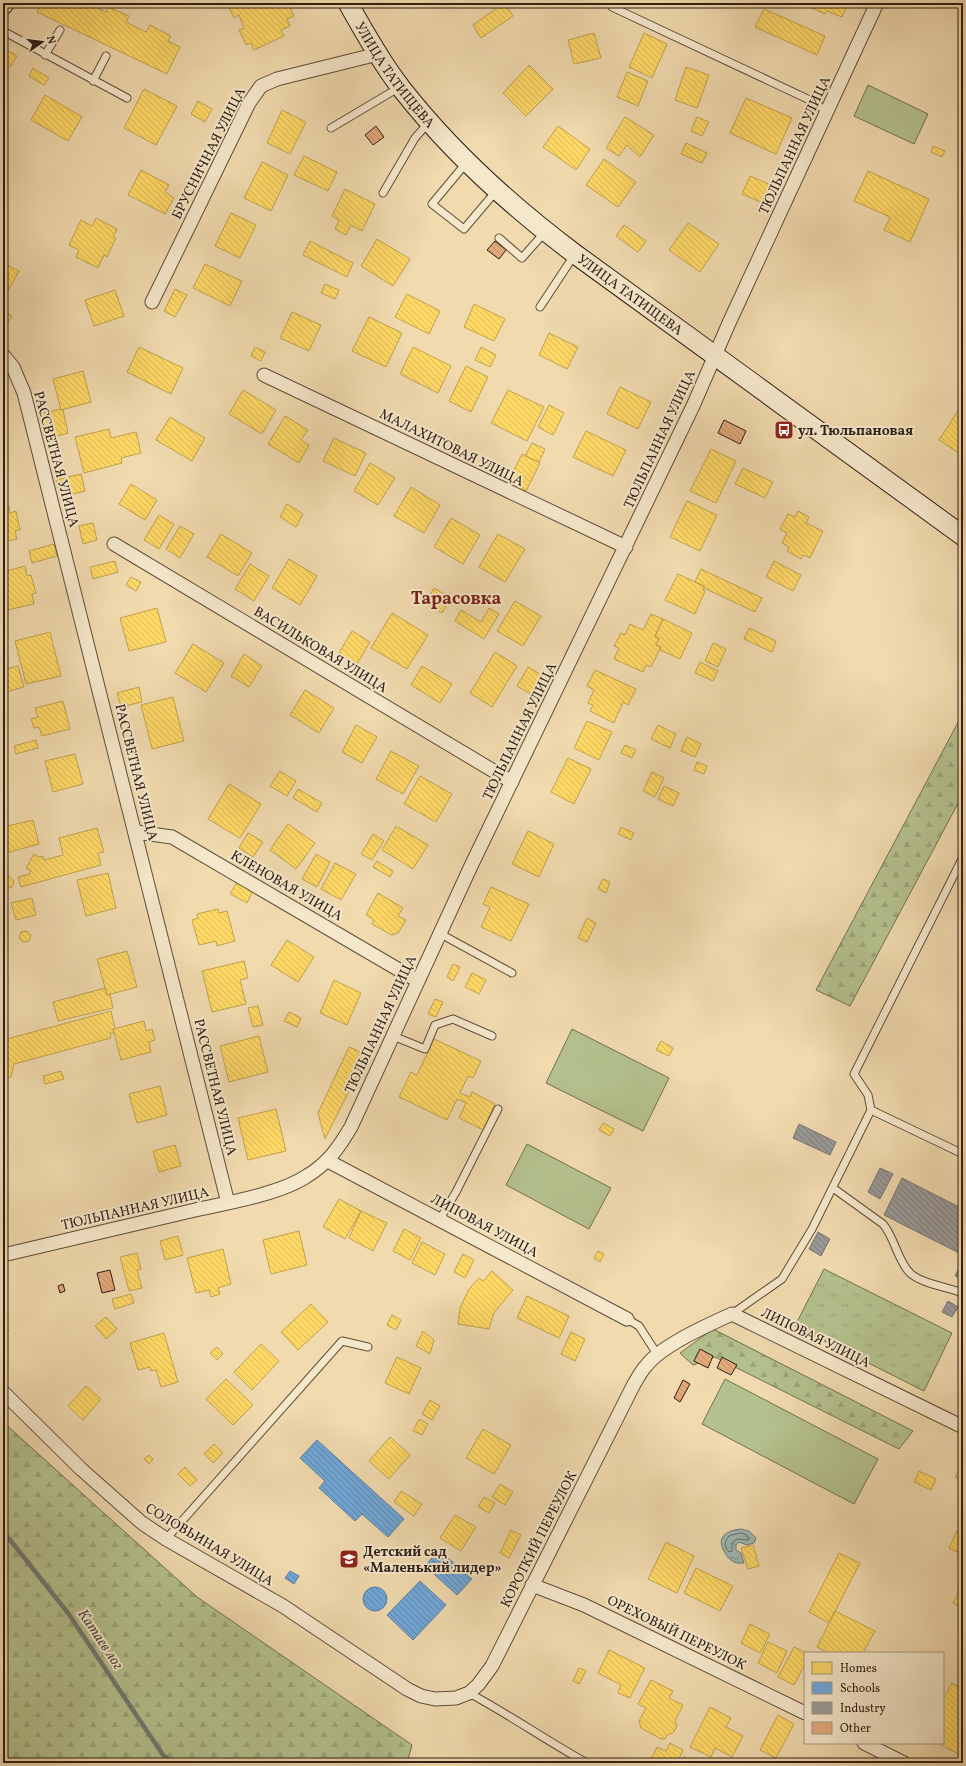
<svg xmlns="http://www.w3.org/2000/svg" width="966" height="1766" viewBox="0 0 966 1766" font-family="Vollkorn,serif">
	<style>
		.grass { fill: url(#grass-tufts); stroke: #716f52 }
		.forest { fill: url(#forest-firs); stroke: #716f52 }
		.pitch { fill: #b4c18e; stroke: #716f52 }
		.water { fill: url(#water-ripples); stroke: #717a74 }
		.homes { fill: url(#homes-back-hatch); stroke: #c0a14e }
		.schools { fill: url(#schools-back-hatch); stroke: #5c7ea0 }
		.industry { fill: url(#industry-back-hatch); stroke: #797471 }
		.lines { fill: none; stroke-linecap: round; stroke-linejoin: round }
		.shore { stroke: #666a64; stroke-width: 1 }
		.stream { stroke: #717a74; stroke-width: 4.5 }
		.building { fill: url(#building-back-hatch); stroke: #2e1d15 }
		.lane-casing { stroke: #5e4c3b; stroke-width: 9 }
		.street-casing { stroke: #5e4c3b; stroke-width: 15 }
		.secondary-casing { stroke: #2e1d15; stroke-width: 21 }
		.lane { stroke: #f5e7ca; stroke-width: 7 }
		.street { stroke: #f5e7ca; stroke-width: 13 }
		.secondary { stroke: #f5e7ca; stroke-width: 19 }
		.labels { text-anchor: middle; stroke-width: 4; stroke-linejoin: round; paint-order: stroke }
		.street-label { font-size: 14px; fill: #2e1d15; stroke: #f5e7ca }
		.poi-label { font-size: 14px; font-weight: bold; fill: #2e1d15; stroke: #f5e7ca; text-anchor: start }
		.water-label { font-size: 15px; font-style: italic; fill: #4f4c45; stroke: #f5e7ca }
		.district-label { font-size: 18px; font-weight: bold; fill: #7a1f14; stroke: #f5e7ca }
	</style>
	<defs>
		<pattern id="grass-tufts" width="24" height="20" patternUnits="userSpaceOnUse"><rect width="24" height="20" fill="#b4c18e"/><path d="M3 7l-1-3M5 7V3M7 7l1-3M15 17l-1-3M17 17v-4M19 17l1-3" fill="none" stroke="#9ba57a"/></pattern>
		<pattern id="forest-firs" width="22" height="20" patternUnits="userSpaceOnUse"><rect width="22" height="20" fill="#b4c18e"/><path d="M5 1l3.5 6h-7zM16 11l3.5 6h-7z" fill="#9ba57a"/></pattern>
		<pattern id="water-ripples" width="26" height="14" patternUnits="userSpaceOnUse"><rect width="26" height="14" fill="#9db8b4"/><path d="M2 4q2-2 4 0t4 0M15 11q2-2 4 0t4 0" fill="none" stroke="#809591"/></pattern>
		<pattern id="homes-back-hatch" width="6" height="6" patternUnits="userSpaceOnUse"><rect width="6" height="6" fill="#ffd966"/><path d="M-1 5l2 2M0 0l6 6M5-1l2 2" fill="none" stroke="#dbba58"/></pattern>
		<pattern id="schools-back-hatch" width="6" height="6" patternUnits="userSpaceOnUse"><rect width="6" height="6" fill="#6fa8dc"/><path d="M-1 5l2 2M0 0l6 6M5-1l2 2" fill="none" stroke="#5c88b1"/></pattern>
		<pattern id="industry-back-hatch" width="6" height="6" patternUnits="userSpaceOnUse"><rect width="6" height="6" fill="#999"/><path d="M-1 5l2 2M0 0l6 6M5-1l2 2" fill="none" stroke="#7d7c7c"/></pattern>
		<pattern id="building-back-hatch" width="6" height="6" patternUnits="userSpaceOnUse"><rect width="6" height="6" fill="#e3a97b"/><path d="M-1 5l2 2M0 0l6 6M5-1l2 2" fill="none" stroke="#c39169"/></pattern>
	</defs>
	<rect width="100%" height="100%" fill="#f0daae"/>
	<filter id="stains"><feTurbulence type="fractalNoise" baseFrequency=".005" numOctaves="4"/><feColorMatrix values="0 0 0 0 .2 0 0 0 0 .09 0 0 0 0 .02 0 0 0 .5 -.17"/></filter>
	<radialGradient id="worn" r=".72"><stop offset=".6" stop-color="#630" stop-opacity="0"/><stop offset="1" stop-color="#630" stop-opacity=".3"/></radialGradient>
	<path class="grass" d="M824 1269 952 1333 924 1391 795 1326Z"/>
	<path class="forest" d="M963 713V794L850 1006 816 990Z
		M713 1329 913 1431 899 1449 715 1357 693 1365 680 1353Z
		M3 1422 197 1597 412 1745 407 1763H3Z"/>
	<path class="pitch" d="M868 85 928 114 914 144 854 116Z
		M572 1029 669 1078 643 1131 546 1083Z
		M527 1144 611 1188 589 1229 506 1185Z
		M725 1379 878 1459 854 1504 702 1424Z"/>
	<path class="water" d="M741 1529 749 1531 756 1538 754 1543 747 1545 739 1542 736 1545V1550L741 1553 744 1563C742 1563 739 1563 737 1563 733 1562 729 1559 727 1556 715 1539 723 1531 741 1529Z"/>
	<path class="homes" d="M41 3H87L106 12 108 7 129 16 126 22 146 32 150 25 171 36 168 41 180 47 167 74 37 12Z
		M227 3H288L294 16 287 19 290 26 281 30 284 36 254 50 251 43 246 45 239 30 244 28 239 15 234 18Z
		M504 3 513 16 481 38 473 25Z
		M801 3H848L842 17 827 11 825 14Z
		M764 9 825 36 817 55 755 27Z
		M594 33 601 58 574 64 568 40Z
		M644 33 667 44 652 78 629 67Z
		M8 51 17 56 10 67 3 62Z
		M529 65 553 89 526 116 503 93Z
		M686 67 709 75 697 108 675 100Z
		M33 68 49 78 44 85 29 76Z
		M627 72 648 81 638 106 617 97Z
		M144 89 177 106 156 145 124 128Z
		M45 95 82 117 68 141 31 120Z
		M746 98 792 118 776 154 730 133Z
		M198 101 212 109 205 122 191 114Z
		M282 110 306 122 290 154 267 143Z
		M625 117 654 135 640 157 627 145 619 156 606 148Z
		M697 117 709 122 702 136 691 131Z
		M558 126 590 149 576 170 543 147Z
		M686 143 707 153 702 163 681 154Z
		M933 146 945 151 942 157 931 152Z
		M304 156 337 172 328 191 294 175Z
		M604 159 636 182 618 207 586 185Z
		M262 162 288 175 271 211 244 198Z
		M141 170 169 185 165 192 174 198 165 214 128 195Z
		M868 171 929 199 910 242 884 230 890 217 854 201Z
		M750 176 771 185 763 203 742 194Z
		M345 189 375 204 362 231 351 225 346 235 335 229 339 220 332 216Z
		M231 213 256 225 240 258 215 246Z
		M96 218 117 229 113 237 116 238 107 257 104 255 98 268 76 257 79 250 69 245 81 220 92 226Z
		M688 223 719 244 700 272 669 250Z
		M624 225 646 241 638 252 616 236Z
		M377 239 410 259 393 286 361 266Z
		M310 241 353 263 347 277 303 255Z
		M3 263 19 271 6 294 3 292Z
		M205 264 242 281 230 306 193 288Z
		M325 284 339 290 335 299 321 293Z
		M175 289 187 295 175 317 164 311Z
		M115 290 124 316 94 326 85 300Z
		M407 294 440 311 429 334 395 317Z
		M474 304 505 319 494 341 464 327Z
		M3 310 12 316 3 329Z
		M292 312 321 325 309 351 280 338Z
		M369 317 402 333 386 367 352 351Z
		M549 333 578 347 567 369 539 355Z
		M139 347 183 368 171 394 127 372Z
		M255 347 265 352 261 361 251 356Z
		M413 347 451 366 438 393 400 374Z
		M481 347 496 355 490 367 475 360Z
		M466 366 488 377 471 412 449 401Z
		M83 371 91 402 61 410 53 379Z
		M620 387 651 402 638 429 607 414Z
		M243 390 276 410 262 434 229 414Z
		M508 390 544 407 527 441 491 423Z
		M963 403V456L939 440Z
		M549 405 564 413 553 435 538 427Z
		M61 409 63 410 68 433 45 439 39 414Z
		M285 416 308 430 301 440 309 445 299 463 268 444Z
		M170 417 205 438 192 461 156 440Z
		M109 429 111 438 136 432 141 453 121 458 122 463 84 473 75 437Z
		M586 431 626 450 613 476 573 457Z
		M334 438 366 453 355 476 323 461Z
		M532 443 545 449 539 462 525 456Z
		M711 449 736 461 716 503 690 491Z
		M522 454 540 463 526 491 508 482Z
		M370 463 395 478 378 505 354 491Z
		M743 468 773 482 765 498 735 484Z
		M81 474 85 491 61 497 56 480Z
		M131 484 157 500 145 520 119 504Z
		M411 487 440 505 424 533 394 516Z
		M687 501 717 515 700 551 670 537Z
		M287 504 303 514 296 527 280 517Z
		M9 506 10 513 16 511 20 530 15 531 17 539 3 542V507Z
		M798 511 809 517 806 523 823 531 810 558 803 555 801 559 787 551 789 547 782 543 787 533 780 529 788 514 795 517Z
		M159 515 174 524 159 549 144 540Z
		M451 518 480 535 463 564 434 547Z
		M93 523 97 540 83 544 79 526Z
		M180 526 194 534 180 558 166 549Z
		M221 534 252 553 238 576 207 557Z
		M498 534 525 549 505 582 479 567Z
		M54 544 57 556 32 563 29 551Z
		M289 559 317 576 300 605 272 588Z
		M115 561 118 572 93 579 90 567Z
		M774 561 801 575 793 591 766 577Z
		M250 564 269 576 254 601 235 589Z
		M25 566 27 576 31 575 36 593 32 594 34 604 3 611V572Z
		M701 569 762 598 755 612 704 588V586L695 582Z
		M678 574 704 586 703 590 705 591 695 614 665 600Z
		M131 577 141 582 136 591 126 585Z
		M434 588 451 598 442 613 425 603Z
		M515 601 541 616 523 646 497 631Z
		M157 608 166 642 129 651 120 618Z
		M489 608 499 614 484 639 455 621 461 610 481 622Z
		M392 613 428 635 407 669 371 648Z
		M651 614 663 619 655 636 659 638 656 645 661 647 651 667 646 665 643 672 614 659 619 648 614 646 621 633 625 635 630 624 643 630Z
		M663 619 692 633 680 659 660 650 661 647 656 645 659 638 655 636Z
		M749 628 776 641 772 652 744 639Z
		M352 631 370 642 357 664 339 653Z
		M50 632 61 676 26 684 15 641Z
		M713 643 726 649 718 667 705 661Z
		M193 644 224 663 206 692 175 673Z
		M495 652 517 666 492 707 470 693Z
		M244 654 262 666 249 687 231 676Z
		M700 662 718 671 713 681 695 673Z
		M18 666 24 687 3 693V670Z
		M422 666 452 684 440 703 411 685Z
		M528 667 545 677 534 696 517 686Z
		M595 670 636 689 628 705 623 702 614 723 590 711 593 705 588 703 594 690 587 686Z
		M139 687 142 702 121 707 117 693Z
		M305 690 334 708 319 733 290 715Z
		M173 697 184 741 152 749 141 705Z
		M63 701 70 729 42 736 39 727 34 728 31 719 38 717 35 708Z
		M587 721 612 732 599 760 574 748Z
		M356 725 377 737 362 763 342 752Z
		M658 725 676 734 670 748 651 739Z
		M687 737 701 744 695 757 681 751Z
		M36 740 38 748 16 754 14 746Z
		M625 745 636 750 632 758 621 753Z
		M391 751 419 766 403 794 376 779Z
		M75 754 83 784 53 792 45 761Z
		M568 758 591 769 574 804 551 792Z
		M697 762 707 766 704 774 694 770Z
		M280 771 296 781 287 796 270 786Z
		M652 772 664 778 655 797 643 791Z
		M420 776 452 794 436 822 404 804Z
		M229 784 261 804 240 838 208 819Z
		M664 786 679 793 673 806 658 799Z
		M298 789 322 803 317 812 293 798Z
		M33 820 39 844 3 854V827Z
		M288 824 315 843 296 869 270 850Z
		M396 826 428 845 413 869 382 850Z
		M621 827 634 833 631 840 618 834Z
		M97 828 104 852 98 853 101 865 21 887 18 877 30 874V870L26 868 34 854 39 857 43 856 44 860 63 855 59 838Z
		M528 831 554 844 539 877 512 864Z
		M248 833 263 842 253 857 239 848Z
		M373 834 384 841 372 860 361 854Z
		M316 854 330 862 317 887 302 879Z
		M377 861 393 871 390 877 373 867Z
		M335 863 356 874 341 900 321 889Z
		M108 873 116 908 86 916 77 880Z
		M9 876 14 881 12 887 6 889 3 887V878Z
		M603 879 610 882 606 893 598 889Z
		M237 882 253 891 247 903 230 894Z
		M491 887 529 904 511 941 481 927 490 907 483 904Z
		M378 893 403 908 398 916 406 920 398 933 392 935 372 924 374 920 366 915Z
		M32 898 36 915 16 920 11 903Z
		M218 909 219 913 227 911 235 941 217 946 216 941 199 945 192 920 198 918 197 914Z
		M587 918 596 923 587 942 578 938Z
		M27 931 31 935 29 941 23 942 19 938 21 932Z
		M287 940 314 957 298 982 271 965Z
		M127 951 137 987 107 995 97 959Z
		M244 961 248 978 240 980 246 1004 212 1012 202 971Z
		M453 964 460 967 453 981 447 977Z
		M472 973 486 980 479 994 465 987Z
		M334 980 361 993 347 1025 320 1013Z
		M105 988 107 995 110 994 113 1008 58 1021 53 1002Z
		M435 999 443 1002 436 1017 428 1014Z
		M258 1006 263 1025 253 1027 248 1008Z
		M111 1011 115 1028 113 1029 114 1033H110L111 1038 14 1064 11 1077 3 1079V1040Z
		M289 1012 301 1018 297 1027 284 1021Z
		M144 1021 146 1031 152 1029 155 1040 149 1042 151 1052 121 1060 113 1029Z
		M259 1036 268 1072 229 1082 220 1046Z
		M434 1039 481 1061 473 1078 468 1076 460 1093 470 1097 472 1092 495 1104 483 1130 459 1118 466 1103 457 1099 447 1120 399 1097 411 1072 417 1075Z
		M661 1041 673 1048 669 1056 656 1050Z
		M349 1047 367 1055 325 1139 318 1113Z
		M61 1071 64 1079 45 1084 43 1076Z
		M160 1086 167 1115 137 1123 129 1094Z
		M276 1109 286 1151 248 1160 238 1118Z
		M603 1123 614 1129 610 1136 599 1130Z
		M175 1145 181 1166 159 1172 153 1151Z
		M339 1199 361 1211 345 1239 323 1227Z
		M361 1211 387 1223 373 1251 349 1238Z
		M404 1229 421 1238 410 1260 393 1251Z
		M299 1231 307 1265 271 1274 263 1240Z
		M178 1236 183 1255 165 1260 160 1241Z
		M422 1242 445 1254 435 1275 412 1263Z
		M223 1249 231 1284 218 1288 220 1294 211 1297 209 1290 196 1293 187 1258Z
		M598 1251 604 1254 600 1262 594 1258Z
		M137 1253 141 1269 137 1270 142 1288 129 1291 120 1257Z
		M463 1254 474 1260 465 1278 454 1272Z
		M492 1271 513 1290 494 1313 489 1329 458 1324 460 1308 469 1289 479 1278 483 1281Z
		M131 1294 134 1303 115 1309 112 1299Z
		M527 1296 569 1316 559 1338 517 1318Z
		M311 1304 328 1322 298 1350 281 1332Z
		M392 1315 401 1320 396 1330 387 1325Z
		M106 1317 117 1329 106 1339 95 1326Z
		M3 1322 9 1331 3 1335Z
		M423 1331 434 1340 430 1354 416 1346Z
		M571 1332 585 1339 575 1361 561 1354Z
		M164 1333 178 1382 161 1387 156 1370 151 1371 150 1367 138 1370 130 1343Z
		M261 1344 279 1361 252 1390 234 1372Z
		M217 1347 223 1354 217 1360 210 1353Z
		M397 1357 421 1368 409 1394 385 1383Z
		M226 1379 253 1405 233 1425 206 1399Z
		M86 1386 101 1399 83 1420 68 1406Z
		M430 1400 440 1406 432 1420 422 1414Z
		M419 1419 428 1424 422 1435 413 1431Z
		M483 1429 511 1445 494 1474 466 1458Z
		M390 1437 410 1455 389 1479 369 1461Z
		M214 1444 223 1453 213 1463 204 1454Z
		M149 1455 153 1459 149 1464 144 1459Z
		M185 1467 197 1480 190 1486 178 1474Z
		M919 1471 936 1479 931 1490 914 1482Z
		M958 1472 963 1474V1480L955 1477Z
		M500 1484 513 1492 505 1505 492 1497Z
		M401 1491 422 1504 414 1516 394 1502Z
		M484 1497 495 1503 489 1513 478 1507Z
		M455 1515 476 1527 461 1551 440 1538Z
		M511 1530 521 1535 509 1558 500 1553Z
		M957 1531 963 1534V1555L949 1548Z
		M666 1542 694 1556 677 1593 648 1579Z
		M753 1545 759 1566 748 1569 741 1548Z
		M839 1553 860 1563 829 1623 809 1612Z
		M696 1568 733 1586 720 1611 684 1593Z
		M961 1587 963 1588V1608L953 1603Z
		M835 1611 875 1631 863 1653H829L817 1647Z
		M750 1624 770 1634 760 1653 741 1643Z
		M768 1642 787 1651 777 1673 758 1663Z
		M794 1647 806 1653 805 1664 794 1685 778 1677Z
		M609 1650 645 1668 630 1698 618 1693 621 1685 598 1673Z
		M579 1668 586 1671 579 1684 573 1681Z
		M651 1680 673 1691 669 1698 683 1705 675 1721 677 1726 673 1733 667 1735 665 1739H661L641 1728 639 1721 646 1708 638 1704Z
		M952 1683 963 1689V1700L959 1708 963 1710V1756L937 1743H943V1700Z
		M710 1707 731 1718 726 1727 743 1736 732 1757 715 1748 711 1757 690 1747Z
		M778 1715 794 1724 776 1758 760 1750Z
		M670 1743 683 1750 677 1763H655L650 1761 657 1747 666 1751Z
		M684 1757 696 1763H681Z"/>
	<path class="schools" d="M317 1440 404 1519 388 1537 362 1514 355 1521 319 1488 325 1481 300 1458Z
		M439 1550 472 1579 457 1595 425 1566Z
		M290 1571 299 1576 294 1584 285 1578Z
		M420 1581 446 1605 413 1640 387 1615Z
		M363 1599a12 12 0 1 1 24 0a12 12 0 1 1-24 0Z"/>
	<path class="industry" d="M799 1124 836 1142 830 1155 793 1138Z
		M880 1168 893 1174 880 1199 868 1192Z
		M902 1178 963 1209V1255L884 1215Z
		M818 1232 830 1239 821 1256 809 1249Z
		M962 1262H963V1280L955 1276Z
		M948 1301 958 1307 952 1317 942 1312Z"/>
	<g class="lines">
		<path class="shore" d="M741 1533 747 1535 749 1540 737 1539 732 1543V1551L729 1552C724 1546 724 1543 729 1536Z"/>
		<path class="stream" d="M3 1531 68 1613 163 1755 174 1763"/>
	</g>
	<path class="building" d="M376 126 384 137 373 145 365 135Z
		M495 241 506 250 499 259 487 250Z
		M724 420 746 431 740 444 718 433Z
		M110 1270 115 1290 102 1293 97 1273Z
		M63 1284 65 1291 60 1293 58 1286Z
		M700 1349 713 1356 708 1368 694 1361Z
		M722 1357 737 1365 731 1375 717 1368Z
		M683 1380 690 1384 680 1402 674 1398Z"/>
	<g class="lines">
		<defs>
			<path id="lane" d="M611 3 612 7 814 102 827 112
				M3 31 127 98
				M45 55 60 30
				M93 81 106 56
				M331 128 400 87
				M467 162 432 204 464 229 497 190
				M383 193 415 138 429 122
				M499 238 522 258 545 232
				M540 307 575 254
				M439 933 512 973
				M393 1036 425 1049 435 1025 453 1019 492 1036
				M871 1110 868 1095 854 1074 963 857
				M833 1188 883 1224C895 1238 897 1260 910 1273 922 1284 948 1287 963 1293
				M440 1219 456 1192 498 1109
				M732 1314 782 1279 812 1229 871 1110 963 1154
				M627 1319 639 1326 657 1354
				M166 1539 342 1341 368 1347
				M469 1693C510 1715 547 1741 587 1763"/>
			<path id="street" d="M152 302 249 103 261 86 277 79 378 54
				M3 355 13 367 24 393 228 1203
				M264 375 626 547
				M114 544 512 782
				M136 832 172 837 418 981
				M328 1161 627 1319
				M3 1255C67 1240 131 1225 195 1210 227 1203 280 1194 307 1176 328 1163 338 1149 351 1127L471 866 693 406 729 323 877 3
				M3 1392 81 1469 142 1523 166 1539 283 1606 407 1689 421 1696 435 1699 456 1698 469 1693 478 1685 492 1666 634 1384C638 1378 641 1371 646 1366 662 1345 708 1325 732 1314L963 1427
				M532 1585 584 1605 805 1713
				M864 1743 904 1763"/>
			<g id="secondary">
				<path id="s1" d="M348 3C364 32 381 62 401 88 451 152 511 206 575 254L963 536"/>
				<path d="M3 5 4 3"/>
			</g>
		</defs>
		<use href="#lane" class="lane-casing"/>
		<use href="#street" class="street-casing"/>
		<use href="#secondary" class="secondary-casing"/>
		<use href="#lane" class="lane"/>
		<use href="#street" class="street"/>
		<use href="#secondary" class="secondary"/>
	</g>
	<defs>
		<symbol id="bus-square" viewBox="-11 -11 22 22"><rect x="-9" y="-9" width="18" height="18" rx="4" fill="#8f2418" stroke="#f5e7ca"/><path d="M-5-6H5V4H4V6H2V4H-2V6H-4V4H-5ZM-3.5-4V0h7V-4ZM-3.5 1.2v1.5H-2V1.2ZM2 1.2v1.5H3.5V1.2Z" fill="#fff"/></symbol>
		<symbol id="school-square" viewBox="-11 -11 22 22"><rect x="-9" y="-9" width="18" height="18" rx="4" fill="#8f2418" stroke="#f5e7ca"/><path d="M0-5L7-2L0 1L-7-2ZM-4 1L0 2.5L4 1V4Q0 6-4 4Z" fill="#fff"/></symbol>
	</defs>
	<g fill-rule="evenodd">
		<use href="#bus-square" x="773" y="419" width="22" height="22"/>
		<use href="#school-square" x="338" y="1548" width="22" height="22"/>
	</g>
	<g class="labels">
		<g class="street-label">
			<text dy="5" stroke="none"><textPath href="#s1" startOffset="86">УЛИЦА ТАТИЩЕВА</textPath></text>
			<text transform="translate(794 145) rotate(-65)" y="5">ТЮЛЬПАННАЯ УЛИЦА</text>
			<text transform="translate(208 153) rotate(-63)" y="5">БРУСНИЧНАЯ УЛИЦА</text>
			<text dy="5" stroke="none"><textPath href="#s1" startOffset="410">УЛИЦА ТАТИЩЕВА</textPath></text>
			<text transform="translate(659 439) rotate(-65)" y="5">ТЮЛЬПАННАЯ УЛИЦА</text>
			<text transform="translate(452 447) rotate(26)" y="5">МАЛАХИТОВАЯ УЛИЦА</text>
			<text transform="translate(57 459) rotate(75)" y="5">РАССВЕТНАЯ УЛИЦА</text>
			<text transform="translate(321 649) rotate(31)" y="5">ВАСИЛЬКОВАЯ УЛИЦА</text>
			<text transform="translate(519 731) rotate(-64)" y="5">ТЮЛЬПАННАЯ УЛИЦА</text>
			<text transform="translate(137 772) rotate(76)" y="5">РАССВЕТНАЯ УЛИЦА</text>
			<text transform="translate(287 885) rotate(30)" y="5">КЛЕНОВАЯ УЛИЦА</text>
			<text transform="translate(380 1024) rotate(-65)" y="5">ТЮЛЬПАННАЯ УЛИЦА</text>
			<text transform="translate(216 1087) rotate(76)" y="5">РАССВЕТНАЯ УЛИЦА</text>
			<text transform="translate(135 1208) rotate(-13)" y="5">ТЮЛЬПАННАЯ УЛИЦА</text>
			<text transform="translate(485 1225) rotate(28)" y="5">ЛИПОВАЯ УЛИЦА</text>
			<text transform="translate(816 1337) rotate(26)" y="5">ЛИПОВАЯ УЛИЦА</text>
			<text transform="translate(538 1539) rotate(-63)" y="5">КОРОТКИЙ ПЕРЕУЛОК</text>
			<text transform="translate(210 1544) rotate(31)" y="5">СОЛОВЬИНАЯ УЛИЦА</text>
			<text transform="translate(677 1632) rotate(26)" y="5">ОРЕХОВЫЙ ПЕРЕУЛОК</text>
		</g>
		<g class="poi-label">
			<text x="798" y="435">ул. Тюльпановая</text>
			<text x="363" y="1556">Детский сад<tspan x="363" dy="16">«Маленький лидер»</tspan></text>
		</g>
		<g class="water-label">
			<text transform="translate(101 1639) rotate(56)" y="5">Катаев лог</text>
		</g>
		<g class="district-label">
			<text x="456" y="604">Тарасовка</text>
		</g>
	</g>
	<rect width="966" height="1766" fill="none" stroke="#f0daae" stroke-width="16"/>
	<rect x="4" y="4" width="958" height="1758" fill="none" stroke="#2e1d15" stroke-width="2"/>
	<rect x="8" y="8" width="950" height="1750" fill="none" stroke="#2e1d15"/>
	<rect x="804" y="1652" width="140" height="92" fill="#f5e7ca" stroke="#a59682"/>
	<rect x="812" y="1662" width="20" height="12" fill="#ffd966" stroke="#a59682"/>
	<text x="840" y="1672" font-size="12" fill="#2e1d15">Homes</text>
	<rect x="812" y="1682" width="20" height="12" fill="#6fa8dc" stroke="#a59682"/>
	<text x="840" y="1692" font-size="12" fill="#2e1d15">Schools</text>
	<rect x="812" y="1702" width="20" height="12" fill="#999999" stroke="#a59682"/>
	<text x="840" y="1712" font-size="12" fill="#2e1d15">Industry</text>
	<rect x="812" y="1722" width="20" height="12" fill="#e3a97b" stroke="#a59682"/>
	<text x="840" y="1732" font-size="12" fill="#2e1d15">Other</text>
	<g transform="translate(42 42) rotate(76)" stroke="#f5e7ca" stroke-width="3" paint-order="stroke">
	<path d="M0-3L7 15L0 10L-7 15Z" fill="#2e1d15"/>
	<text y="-6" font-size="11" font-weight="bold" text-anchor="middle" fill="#2e1d15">N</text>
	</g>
	<rect width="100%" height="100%" filter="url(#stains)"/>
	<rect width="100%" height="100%" fill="url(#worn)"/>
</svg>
